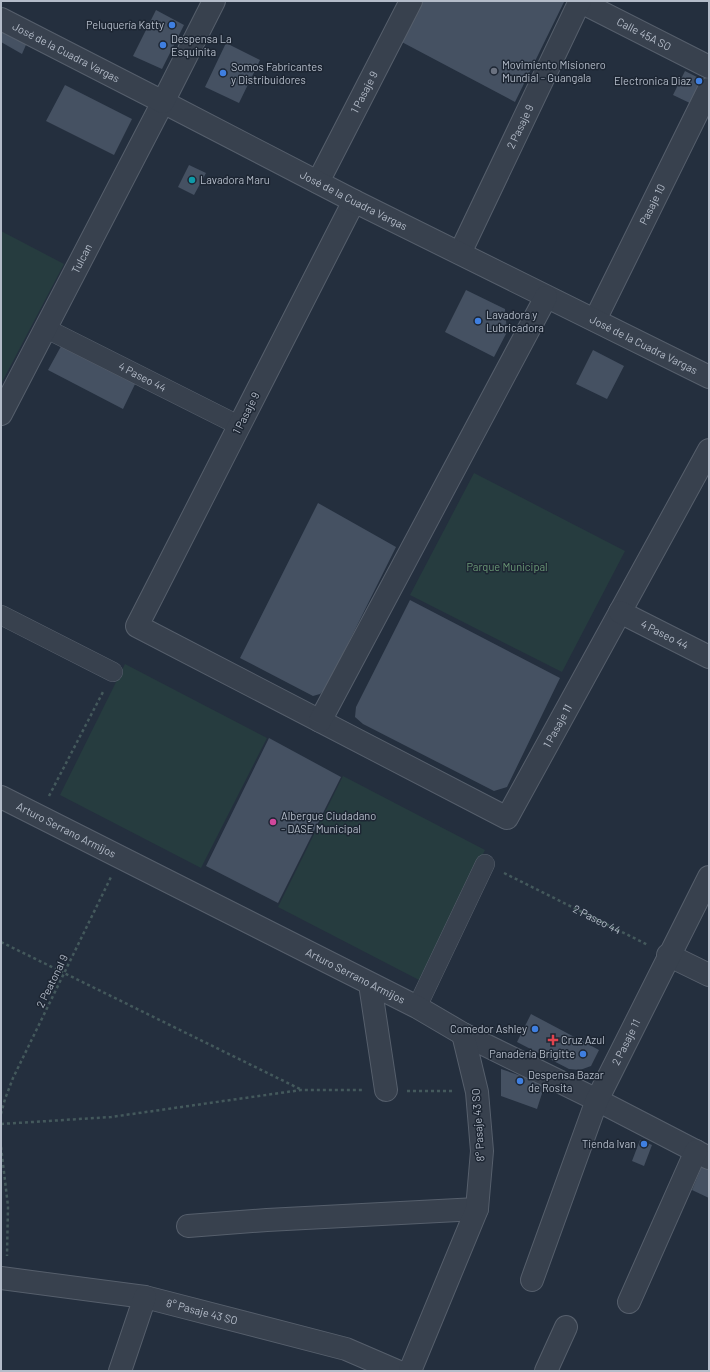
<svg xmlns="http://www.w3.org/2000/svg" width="710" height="1372" viewBox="0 0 710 1372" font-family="Barlow,sans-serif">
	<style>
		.green { fill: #263c3f }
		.building { fill: #455162 }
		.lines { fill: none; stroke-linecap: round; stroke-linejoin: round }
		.pedestrian-casing { stroke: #565f6c; stroke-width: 20 }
		.minor-casing { stroke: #565f6c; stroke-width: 24 }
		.tertiary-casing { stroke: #565f6c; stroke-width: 24 }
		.path { stroke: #44595c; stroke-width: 2.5; stroke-dasharray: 3 3; stroke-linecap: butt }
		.pedestrian { stroke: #38414e; stroke-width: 19 }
		.minor { stroke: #38414e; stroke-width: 22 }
		.tertiary { stroke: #38414e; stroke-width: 22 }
		.shop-dot { fill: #3f7fe0; stroke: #1d2633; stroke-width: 1.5 }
		.worship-dot { fill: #6b7280; stroke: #1d2633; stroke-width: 1.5 }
		.culture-dot { fill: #0f9aa8; stroke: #1d2633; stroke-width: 1.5 }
		.hotel-dot { fill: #d1479c; stroke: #1d2633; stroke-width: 1.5 }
		.health-dot { fill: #e0444e; stroke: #1d2633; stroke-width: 1.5 }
		.labels { text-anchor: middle; stroke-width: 3; stroke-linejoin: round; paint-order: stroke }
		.poi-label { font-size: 11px; fill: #b4bcc9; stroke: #1d2633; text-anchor: start }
		.street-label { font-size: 11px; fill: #b4bcc9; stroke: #1d2633 }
		.park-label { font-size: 11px; fill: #6b9a76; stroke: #1d2633 }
	</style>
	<rect width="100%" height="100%" fill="#242f3e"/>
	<path class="green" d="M1 231 64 264 1 384Z
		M474 473 625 551 562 672 410 595Z
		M125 664 267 738 201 868 60 795Z
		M343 776 485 850 419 980 278 907Z"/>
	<path class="building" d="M419 1H562L564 2 515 102 398 40Z
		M156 10 184 25 162 69 133 56Z
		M5 25 29 38 22 54 1 42V33Z
		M226 43 260 60 239 103 205 87Z
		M685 71 705 81 694 105 673 95Z
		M65 85 132 119 114 155 46 121Z
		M189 165 206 173 194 195 178 187Z
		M466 290 505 309 507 332 494 357 445 332Z
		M65 339 138 378 123 409 48 370Z
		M593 350 624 366 607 399 576 384Z
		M318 503 396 547 326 688 320 694 313 696 240 658Z
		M410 600 560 678 507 787 494 791 363 724 355 717 356 707Z
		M269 738 341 777 278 903 206 866Z
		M531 1014 599 1050 591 1066 580 1070 569 1069 517 1042Z
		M501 1069 545 1084 537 1109 501 1096Z
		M640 1140 652 1145 644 1166 632 1161Z
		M702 1166 709 1168V1198L692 1190Z"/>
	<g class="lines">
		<defs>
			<g id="pedestrian">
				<path id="s2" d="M45 328 240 426"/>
				<path d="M1 615 113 672"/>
				<path d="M417 1007 485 864"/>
			</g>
			<g id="minor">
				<path id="s3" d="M579 1 709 67"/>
				<path id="s4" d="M318 182 411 1"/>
				<path id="s5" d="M354 201 137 626 507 818 709 450"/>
				<path id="s6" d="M460 253 580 1"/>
				<path id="s7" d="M595 320 709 89"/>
				<path id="s8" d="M1 414 163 102 354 201 709 377"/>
				<path id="s9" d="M620 612 709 657"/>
				<path d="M320 721 546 297"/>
				<path id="s10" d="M1 797 417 1007 463 1034 597 1100 709 1158"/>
				<path d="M668 955 709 975"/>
				<path d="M370 984 386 1090"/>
				<path d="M188 1226 267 1220 477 1209"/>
				<path id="s11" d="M1 1278 145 1297 346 1349 397 1371"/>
				<path id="s12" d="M532 1280 597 1100 709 877"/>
				<path d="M629 1302 696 1151"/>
				<path d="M120 1371 145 1297"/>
				<path d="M410 1371 477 1209 482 1151 477 1092 463 1034"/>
				<path d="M546 1371 566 1327"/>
			</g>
			<g id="tertiary">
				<path id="s13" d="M1 19 163 102 214 1"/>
			</g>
		</defs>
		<use href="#pedestrian" class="pedestrian-casing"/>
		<use href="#minor" class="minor-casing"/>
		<use href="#tertiary" class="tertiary-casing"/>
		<g class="path">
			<path d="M49 796 104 690"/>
			<path id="s1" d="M504 873 648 945"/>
			<path d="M1 942 300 1089"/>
			<path d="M407 1091H454"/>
			<path d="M1 1114 5 1099 13 1078 111 877"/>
			<path d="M1 1124 111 1117 301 1090H364"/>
			<path d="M1 1147 8 1206 7 1256"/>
		</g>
		<use href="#pedestrian" class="pedestrian"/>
		<use href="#minor" class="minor"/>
		<use href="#tertiary" class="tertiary"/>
	</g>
	<g class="shop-dot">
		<circle cx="172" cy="25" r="4"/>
		<circle cx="163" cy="45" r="4"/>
		<circle cx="223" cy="73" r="4"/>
		<circle cx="699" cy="81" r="4"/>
		<circle cx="478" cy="321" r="4"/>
		<circle cx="535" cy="1029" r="4"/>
		<circle cx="583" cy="1054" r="4"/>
		<circle cx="520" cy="1081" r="4"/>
		<circle cx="644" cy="1144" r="4"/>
	</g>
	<circle class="worship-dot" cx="494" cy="71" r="4"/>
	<circle class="culture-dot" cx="192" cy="180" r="4"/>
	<circle class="hotel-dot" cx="273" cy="822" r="4"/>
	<path class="health-dot" d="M551 1034h4v4h4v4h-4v4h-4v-4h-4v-4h4z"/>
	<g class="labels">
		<g class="poi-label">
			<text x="164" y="29" text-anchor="end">Peluquería Katty</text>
			<text x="171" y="43">Despensa La<tspan x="171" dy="13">Esquinita</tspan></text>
			<text x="502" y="69">Movimiento Misionero<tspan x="502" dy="13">Mundial - Guangala</tspan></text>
			<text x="231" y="71">Somos Fabricantes<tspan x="231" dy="13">y Distribuidores</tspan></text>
			<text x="691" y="85" text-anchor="end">Electronica Diaz</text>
			<text x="200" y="184">Lavadora Maru</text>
			<text x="486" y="319">Lavadora y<tspan x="486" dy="13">Lubricadora</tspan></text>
			<text x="281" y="820">Albergue Ciudadano<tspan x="281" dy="13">- DASE Municipal</tspan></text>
			<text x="527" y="1033" text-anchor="end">Comedor Ashley</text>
			<text x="561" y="1044">Cruz Azul</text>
			<text x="575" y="1058" text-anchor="end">Panadería Brigitte</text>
			<text x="528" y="1079">Despensa Bazar<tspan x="528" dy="13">de Rosita</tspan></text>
			<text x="636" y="1148" text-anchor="end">Tienda Ivan</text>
		</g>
		<g class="street-label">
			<text dy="4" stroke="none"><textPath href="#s3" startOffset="73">Calle 45A SO</textPath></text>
			<text dy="4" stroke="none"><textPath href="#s13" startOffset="73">José de la Cuadra Vargas</textPath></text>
			<text dy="4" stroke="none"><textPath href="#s4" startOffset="101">1 Pasaje 9</textPath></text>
			<text dy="4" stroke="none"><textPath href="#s6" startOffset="140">2 Pasaje 9</textPath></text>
			<text dy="4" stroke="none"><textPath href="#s8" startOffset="566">José de la Cuadra Vargas</textPath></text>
			<text dy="4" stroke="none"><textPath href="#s7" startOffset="129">Pasaje 10</textPath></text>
			<text dy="4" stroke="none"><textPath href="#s8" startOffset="175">Tulcan</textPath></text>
			<text dy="4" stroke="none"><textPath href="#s8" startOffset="890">José de la Cuadra Vargas</textPath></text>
			<text dy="4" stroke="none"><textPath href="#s2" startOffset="109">4 Paseo 44</textPath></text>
			<text transform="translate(246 413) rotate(-63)" y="4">1 Pasaje 9</text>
			<text dy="4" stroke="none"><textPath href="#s9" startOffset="50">4 Paseo 44</textPath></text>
			<text dy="4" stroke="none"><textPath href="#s5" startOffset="999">1 Pasaje 11</textPath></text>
			<text dy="4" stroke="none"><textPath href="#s10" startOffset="73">Arturo Serrano Armijos</textPath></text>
			<text dy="4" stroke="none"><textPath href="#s1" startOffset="104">2 Paseo 44</textPath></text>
			<text dy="4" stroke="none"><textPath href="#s10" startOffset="397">Arturo Serrano Armijos</textPath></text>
			<text transform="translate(52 981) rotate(-64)" y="4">2 Peatonal 9</text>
			<text dy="4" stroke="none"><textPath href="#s12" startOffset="256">2 Pasaje 11</textPath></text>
			<text transform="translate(478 1125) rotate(-94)" y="4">8° Pasaje 43 SO</text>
			<text dy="4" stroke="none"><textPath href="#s11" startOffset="204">8° Pasaje 43 SO</textPath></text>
		</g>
		<g class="park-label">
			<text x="507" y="571">Parque Municipal</text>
		</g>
	</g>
	<rect width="710" height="1372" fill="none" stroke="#b4bcc9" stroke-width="4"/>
</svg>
